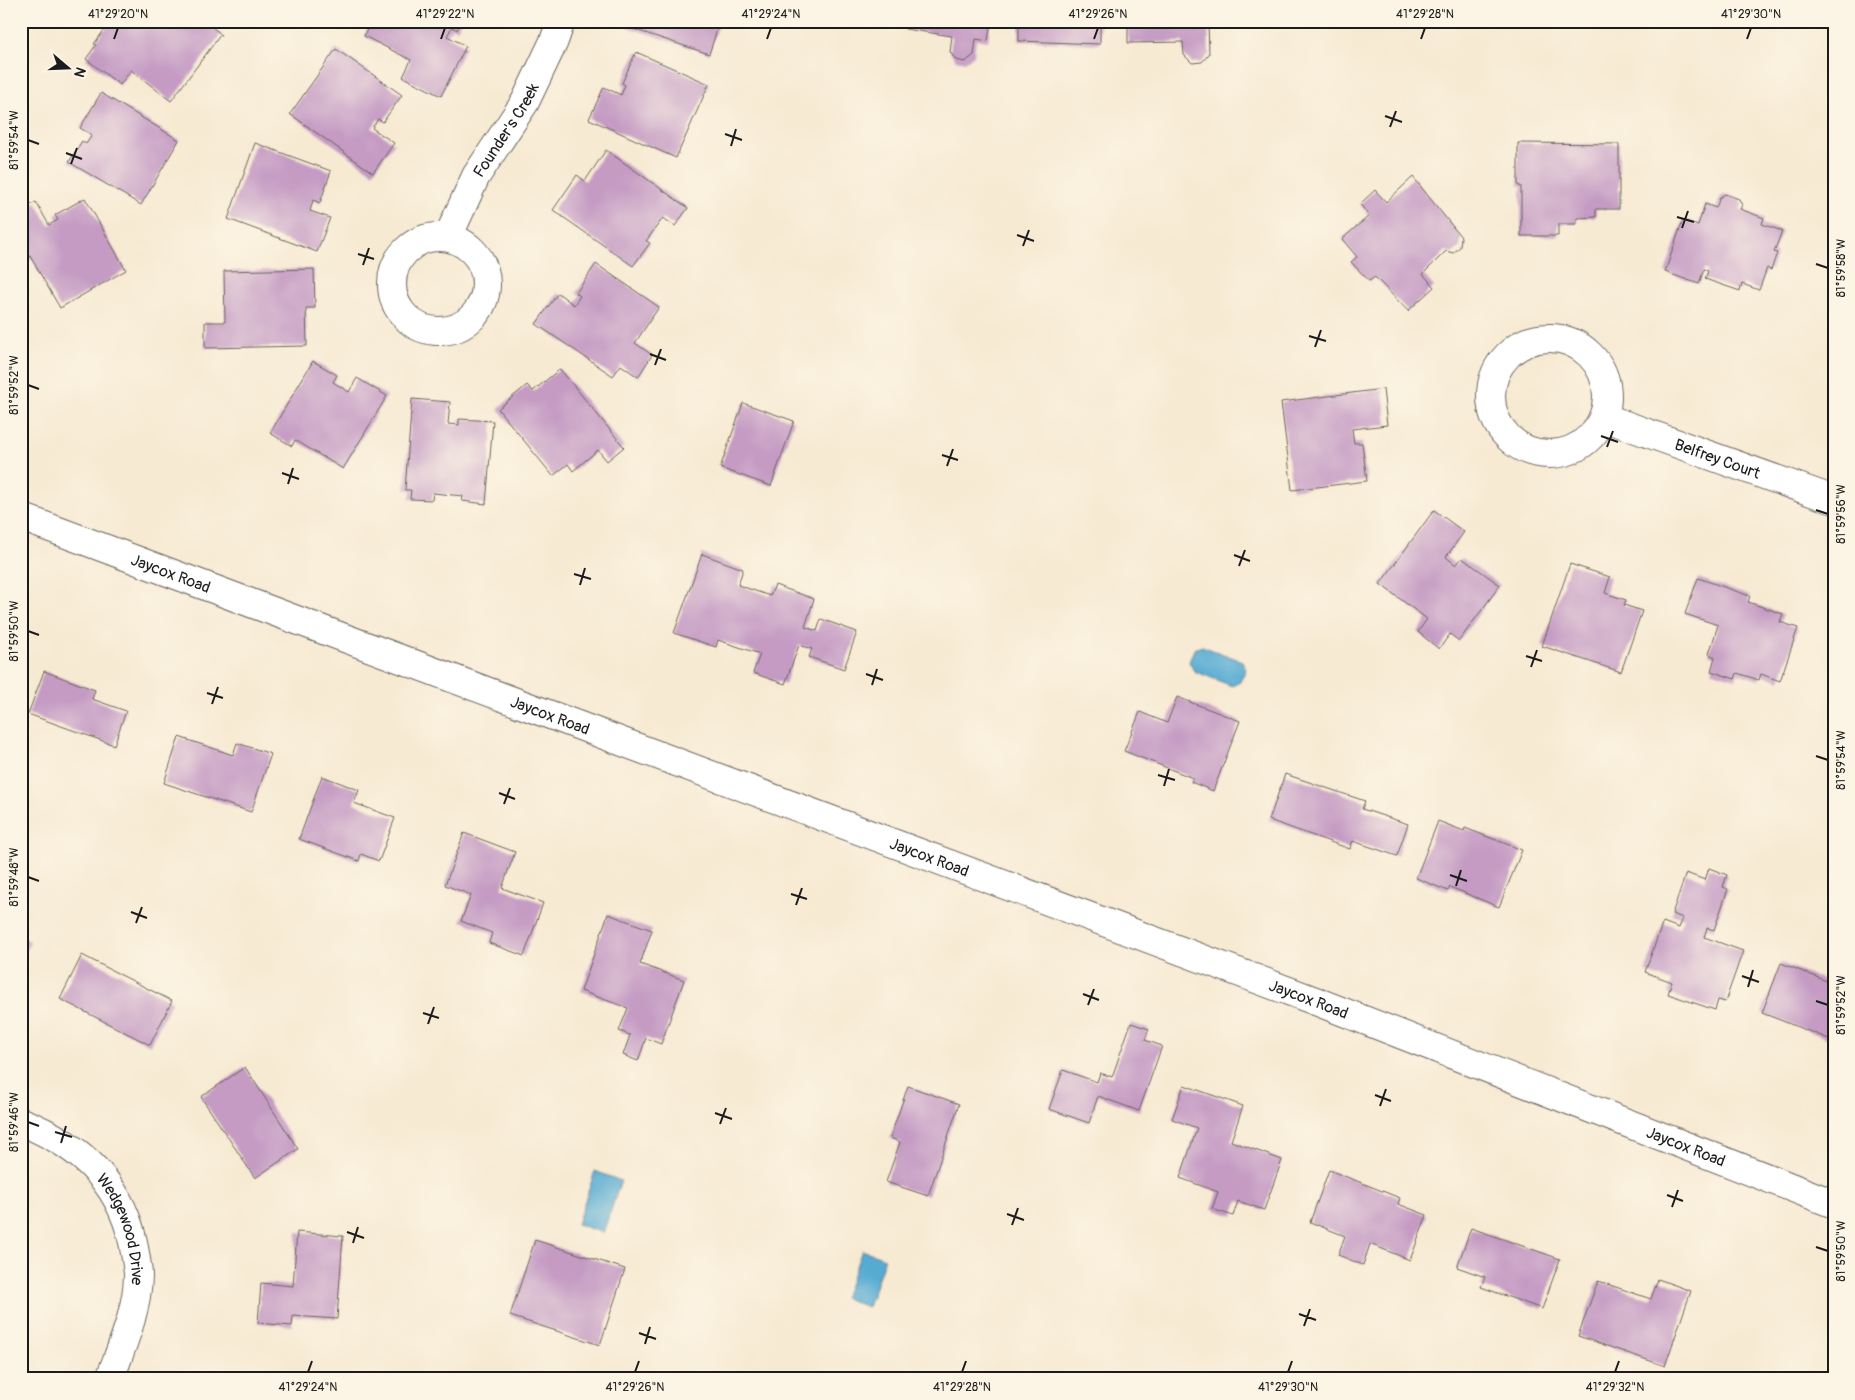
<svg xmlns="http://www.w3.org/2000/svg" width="1855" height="1400" viewBox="0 0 1855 1400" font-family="Pangolin,sans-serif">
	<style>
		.water { fill: #57abd3; stroke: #3a6478 }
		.building { fill: #c59bc4 }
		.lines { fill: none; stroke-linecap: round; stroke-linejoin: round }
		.minor-casing { stroke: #69645c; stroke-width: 30 }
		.tertiary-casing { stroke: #69645c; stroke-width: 30 }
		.minor { stroke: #fff; stroke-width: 28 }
		.tertiary { stroke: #fff; stroke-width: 28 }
		.ticks { fill: none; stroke: #1c1c1c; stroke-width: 2 }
		.labels { text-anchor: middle; stroke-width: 5; stroke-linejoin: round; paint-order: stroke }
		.street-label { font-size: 16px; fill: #1c1c1c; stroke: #fcf5e5 }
		.neatline { fill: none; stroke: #1c1c1c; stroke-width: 2 }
		.ticks-label { font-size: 12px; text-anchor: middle; fill: #1c1c1c }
	</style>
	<rect width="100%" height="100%" fill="#fcf5e5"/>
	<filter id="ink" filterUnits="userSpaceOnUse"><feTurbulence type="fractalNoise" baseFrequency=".02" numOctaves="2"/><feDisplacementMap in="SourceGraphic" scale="10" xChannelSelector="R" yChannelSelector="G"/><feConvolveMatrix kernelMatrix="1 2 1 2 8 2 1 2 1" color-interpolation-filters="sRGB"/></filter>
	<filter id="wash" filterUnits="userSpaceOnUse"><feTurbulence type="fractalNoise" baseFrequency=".0096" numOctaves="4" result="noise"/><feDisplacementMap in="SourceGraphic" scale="20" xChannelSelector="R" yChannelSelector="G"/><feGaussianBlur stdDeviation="1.12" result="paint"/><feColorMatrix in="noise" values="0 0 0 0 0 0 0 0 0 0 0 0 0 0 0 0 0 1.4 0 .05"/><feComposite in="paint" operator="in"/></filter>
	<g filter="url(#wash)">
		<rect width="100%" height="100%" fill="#f7ead3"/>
		<path class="water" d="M1202 646 1242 661 1246 669 1240 682 1232 686 1194 671 1189 662 1194 649Z
			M595 1171 621 1181 603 1233 577 1224Z
			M862 1250 885 1258 868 1307 844 1298Z"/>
		<g id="blocks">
			<path class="building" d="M111 21H127L133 26 136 21H204L221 34 171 101 131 70 120 85 86 59 96 45 94 44Z
				M371 21H461L457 30 452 27 447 36 466 46 441 96 403 77 411 60 364 36Z
				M625 21H720L709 54 624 26Z
				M906 21H991L988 41 976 39 974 55 965 62 956 60 950 52 952 36 905 29Z
				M1019 21H1100V44L1019 41Z
				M1128 21H1208L1209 54 1202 62 1192 63 1184 55 1183 42 1128 43Z
				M336 49 402 95 383 122 378 119 372 128 394 143 373 173 290 114Z
				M636 52 709 84 676 158 589 119 604 87 621 95 625 85 622 83Z
				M101 93 179 140 141 205 69 162 82 141 86 144 92 135 80 128Z
				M255 143 331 171 320 203 313 200 310 211 330 218 317 252 228 219Z
				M1518 143 1619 144V209H1596V217L1577 218 1576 224H1558V236H1521V186H1518Z
				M606 150 688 208 675 226 663 218 646 241 650 243 633 266 553 210 577 175 585 181Z
				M1413 177 1461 237 1460 247 1453 253 1446 251 1423 274 1434 287 1408 311 1375 277 1369 281 1351 262 1357 257 1342 239 1369 216 1360 204 1375 190 1386 202Z
				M1725 194 1739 199 1742 205 1740 209 1764 218 1762 224 1782 231 1774 252 1777 253 1771 270 1767 268 1759 290 1742 284 1740 291 1705 279 1708 271 1704 269 1699 284 1665 272 1683 220 1698 225 1705 204 1716 208 1720 197Z
				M85 198 126 270 60 308 30 256 21 261V210L36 202 49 225 58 220 55 215Z
				M596 264 659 307 635 343 652 355 638 377 621 365 613 376 536 324 558 293 574 305 580 296 576 293Z
				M314 269 315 308H306L307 346 205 348V322H225L224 271Z
				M313 361 337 375 333 382 349 392 357 378 387 396 343 469 295 440 292 446 270 433Z
				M560 369 624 447 607 461 598 450 573 471 568 464 553 476 498 409 527 385 533 391Z
				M1383 389 1387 425 1352 429 1354 443H1362L1367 481 1292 490 1281 402Z
				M412 399 450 402 448 424 459 425V419L493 421 486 504 462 501 463 496 433 493 432 500 410 499 411 490H405Z
				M743 403 794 421 771 486 720 468Z
				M1434 510 1464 532 1446 557 1456 565 1462 558 1500 585 1459 641 1450 634 1439 649 1418 632 1427 619 1380 584Z
				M702 554 743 569 738 585 770 596 775 585 814 599 805 627 817 631 821 619 857 632 844 669 809 657 812 649 799 645 785 684 753 673 760 654 718 640 716 647 674 633Z
				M1570 564 1610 577 1605 593 1626 600 1624 605 1642 611 1621 672 1542 646Z
				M1698 578 1750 596 1748 602 1783 614 1780 622 1798 628 1780 681 1761 674 1759 680 1737 673 1735 679 1711 671 1715 657 1709 654 1718 625 1685 614Z
				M44 671 95 690 92 699 126 711 114 745 28 714Z
				M1177 697 1240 721 1213 791 1191 782 1193 778 1124 751 1140 712 1167 723Z
				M179 737 233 755 237 743 271 754 251 812 164 783Z
				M1285 774 1365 801 1362 809 1408 824 1397 856 1353 841 1350 849 1269 820Z
				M322 776 359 790 354 803 395 818 379 861 361 854 359 861 299 839Z
				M1438 821 1464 831 1465 828 1522 850 1499 907 1450 887 1448 891 1416 878Z
				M464 833 515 852 502 888 543 903 524 956 489 943 492 933 461 921 471 895 445 885Z
				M1709 868 1727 875 1723 887 1728 889 1714 930 1707 928 1704 937 1743 951 1725 1002 1718 1000 1715 1010 1668 994 1672 982 1645 972 1663 922 1679 928 1683 918 1672 914 1686 873 1705 880Z
				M608 914 652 930 640 964 684 980 661 1044 646 1038 638 1061 623 1055 630 1035 619 1031 628 1008 581 991Z
				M21 938 30 941 22 963H21Z
				M82 955 172 1001 150 1045 60 999Z
				M1781 963 1834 984V1041L1762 1013Z
				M1131 1023 1149 1029 1145 1040 1162 1046 1139 1111 1098 1096 1089 1123 1049 1109 1063 1070 1097 1082 1100 1073 1112 1077Z
				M245 1067 298 1149 255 1178 201 1097Z
				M1184 1085 1243 1106 1231 1141 1282 1160 1264 1210 1238 1201 1233 1216 1212 1209 1218 1192 1180 1178 1197 1128 1172 1119Z
				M908 1086 959 1104 928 1196 886 1182 900 1142 890 1138Z
				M1329 1170 1400 1198 1398 1204 1427 1215 1410 1260 1370 1244 1363 1265 1338 1255 1345 1236 1310 1222Z
				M1471 1228 1560 1259 1542 1309 1481 1287 1485 1277 1457 1267Z
				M297 1232 343 1236 337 1319 293 1316 292 1326 258 1323 261 1283 293 1286Z
				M535 1240 625 1269 600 1345 510 1316Z
				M1658 1279 1691 1291 1665 1366 1578 1336 1598 1281 1651 1299Z"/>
		</g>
	</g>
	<g filter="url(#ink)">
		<use href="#blocks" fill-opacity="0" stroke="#69645c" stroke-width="1"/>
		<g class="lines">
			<defs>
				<g id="minor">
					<path id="s1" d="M448 237 476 176 525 102 554 41 561 21"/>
					<circle cx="439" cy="284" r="47"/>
					<circle cx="1549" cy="396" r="58"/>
					<path id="s2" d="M1603 417 1834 500"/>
					<path id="s3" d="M21 1122C82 1145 125 1187 135 1253 136 1260 138 1269 138 1276 137 1312 122 1345 110 1379"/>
				</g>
				<g id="tertiary">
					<path id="s4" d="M21 517 1318 1002 1834 1204"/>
				</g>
			</defs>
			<use href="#minor" class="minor-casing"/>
			<use href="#tertiary" class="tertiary-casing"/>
			<use href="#minor" class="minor"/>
			<use href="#tertiary" class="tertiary"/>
		</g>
	</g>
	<path class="ticks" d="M114 39 118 28M441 39 445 28M767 39 771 28M1094 39 1098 28M1421 39 1425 28M1747 39 1751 28M1385 116 1402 122M1390 127 1396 111M725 134 742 140M28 140 39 144M731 146 736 129M66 153 82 159M71 164 77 148M1677 217 1694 222M1682 228 1688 211M1017 235 1034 241M1023 246 1029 230M358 254 374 259M1816 264 1828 268M363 265 369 248M1309 336 1326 341M1315 347 1321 330M650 354 666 360M655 365 661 349M28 385 39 389M1601 436 1618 442M1607 447 1613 431M942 455 958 460M947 466 953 449M282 473 299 479M288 484 293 468M1816 510 1828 514M1234 555 1250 561M1239 566 1245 550M574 574 591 579M580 585 585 568M28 631 39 635M1526 656 1542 661M1531 667 1537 650M866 674 883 680M872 685 877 669M207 693 223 698M212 704 218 687M1816 756 1828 760M1158 775 1175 780M1164 786 1169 769M499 793 515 799M504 804 510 788M1450 875 1467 881M28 877 39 881M1456 886 1461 870M791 894 807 899M796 905 802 888M131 912 147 918M136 923 142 907M1742 976 1759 982M1748 987 1753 970M1083 994 1099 1000M1816 1001 1828 1005M1088 1005 1094 989M423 1013 439 1018M428 1024 434 1007M1375 1095 1391 1101M1380 1106 1386 1089M715 1113 732 1119M28 1122 39 1126M720 1124 726 1108M55 1132 72 1137M61 1143 66 1126M1667 1195 1683 1201M1672 1207 1678 1190M1007 1214 1024 1220M1012 1225 1018 1208M347 1232 364 1238M353 1243 358 1227M1816 1247 1828 1251M1299 1314 1316 1320M1304 1326 1310 1309M639 1333 656 1339M645 1344 650 1327M308 1372 312 1361M635 1372 639 1361M962 1372 966 1361M1288 1372 1292 1361M1615 1372 1619 1361"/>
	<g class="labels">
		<g class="street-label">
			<text dy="6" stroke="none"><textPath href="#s1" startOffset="122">Founder's Creek</textPath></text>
			<text dy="6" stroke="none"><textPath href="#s2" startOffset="122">Belfrey Court</textPath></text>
			<text dy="6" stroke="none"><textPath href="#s4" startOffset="160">Jaycox Road</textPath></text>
			<text dy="6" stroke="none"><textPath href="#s4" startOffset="565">Jaycox Road</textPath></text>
			<text dy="6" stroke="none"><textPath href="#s4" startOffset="970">Jaycox Road</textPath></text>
			<text dy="6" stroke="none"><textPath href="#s4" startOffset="1375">Jaycox Road</textPath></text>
			<text dy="6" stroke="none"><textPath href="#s4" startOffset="1780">Jaycox Road</textPath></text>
			<text dy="6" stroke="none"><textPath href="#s3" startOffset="156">Wedgewood Drive</textPath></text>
		</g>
	</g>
	<rect width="1855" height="1400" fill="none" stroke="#fcf5e5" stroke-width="55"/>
	<g transform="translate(68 68) rotate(109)" stroke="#fcf5e5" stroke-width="4" paint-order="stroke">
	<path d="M0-4L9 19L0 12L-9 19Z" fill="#1c1c1c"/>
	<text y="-8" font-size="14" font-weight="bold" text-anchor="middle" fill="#1c1c1c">N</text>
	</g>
	<rect x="28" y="28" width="1800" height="1344" class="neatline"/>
	<g class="ticks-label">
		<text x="118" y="18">41°29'20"N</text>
		<text x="445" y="18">41°29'22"N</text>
		<text x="771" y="18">41°29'24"N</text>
		<text x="1098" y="18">41°29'26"N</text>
		<text x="1425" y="18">41°29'28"N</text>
		<text x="1751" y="18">41°29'30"N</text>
		<text transform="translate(14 140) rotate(-90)" y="4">81°59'54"W</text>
		<text transform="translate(1841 268) rotate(-90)" y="4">81°59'58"W</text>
		<text transform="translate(14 385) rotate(-90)" y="4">81°59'52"W</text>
		<text transform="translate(1841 514) rotate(-90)" y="4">81°59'56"W</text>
		<text transform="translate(14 631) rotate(-90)" y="4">81°59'50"W</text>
		<text transform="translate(1841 760) rotate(-90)" y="4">81°59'54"W</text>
		<text transform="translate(14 877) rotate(-90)" y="4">81°59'48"W</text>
		<text transform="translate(1841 1005) rotate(-90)" y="4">81°59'52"W</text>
		<text transform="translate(14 1122) rotate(-90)" y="4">81°59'46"W</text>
		<text transform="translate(1841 1251) rotate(-90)" y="4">81°59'50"W</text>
		<text x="308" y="1391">41°29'24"N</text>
		<text x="635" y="1391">41°29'26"N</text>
		<text x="962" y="1391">41°29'28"N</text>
		<text x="1288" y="1391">41°29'30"N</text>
		<text x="1615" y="1391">41°29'32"N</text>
	</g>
</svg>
